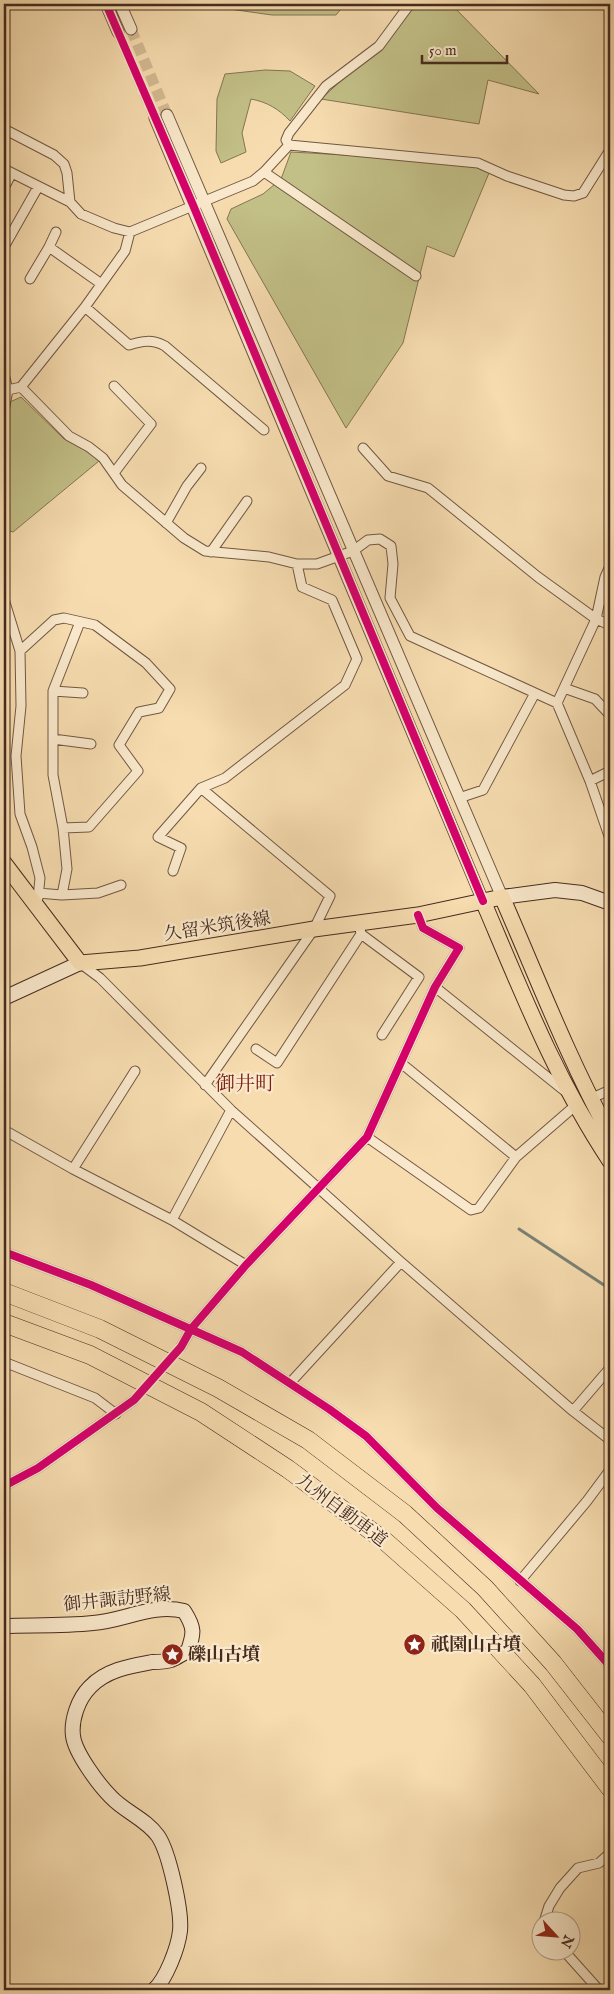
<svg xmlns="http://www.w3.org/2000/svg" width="614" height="1994" viewBox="0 0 614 1994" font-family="'IM FELL English','Noto Serif JP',serif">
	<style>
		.green { fill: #c2bf87; stroke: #847553 }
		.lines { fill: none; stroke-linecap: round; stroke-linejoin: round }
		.stream { stroke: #7a8176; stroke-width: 3 }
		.minor-tunnel { stroke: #d3b992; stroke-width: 9; stroke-dasharray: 9 4.5; stroke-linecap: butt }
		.tertiary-tunnel { stroke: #d3b992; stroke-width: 11; stroke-dasharray: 11 5.5; stroke-linecap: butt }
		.minor-casing { stroke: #725743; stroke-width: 11 }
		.tertiary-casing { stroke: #725743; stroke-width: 13 }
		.secondary-casing { stroke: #462b1f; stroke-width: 16 }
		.primary-casing { stroke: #462b1f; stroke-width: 17 }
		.motorway-casing { stroke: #462b1f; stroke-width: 19 }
		.minor { stroke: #f9e8cb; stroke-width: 9 }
		.tertiary { stroke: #f9e8cb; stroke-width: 11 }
		.secondary { stroke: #f9e8cb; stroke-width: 14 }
		.primary { stroke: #f6dcaf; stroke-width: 15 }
		.motorway { stroke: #f6dcaf; stroke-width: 18 }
		.cycleway-casing { stroke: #f9e8cb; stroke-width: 11 }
		.cycleway { stroke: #d6006c; stroke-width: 8 }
		.labels { text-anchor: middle; stroke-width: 4.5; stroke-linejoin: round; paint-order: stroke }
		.street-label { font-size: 18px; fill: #462b1f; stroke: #f9e8cb }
		.poi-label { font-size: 18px; font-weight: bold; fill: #462b1f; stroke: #f9e8cb; text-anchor: start }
		.quarter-label { font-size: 20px; fill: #7a1f14; stroke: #f9e8cb }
	</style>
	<rect width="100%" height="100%" fill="#f6dcaf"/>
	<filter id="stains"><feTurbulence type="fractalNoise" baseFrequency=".004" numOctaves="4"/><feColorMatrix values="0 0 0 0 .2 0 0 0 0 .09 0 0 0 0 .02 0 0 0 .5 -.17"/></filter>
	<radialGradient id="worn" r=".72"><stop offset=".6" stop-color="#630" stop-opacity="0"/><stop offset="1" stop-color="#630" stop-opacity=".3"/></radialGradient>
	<path class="green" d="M207 4H345L336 15H272L208 6Z
		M410 4H451L539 94 488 80 479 124 321 99 379 46Z
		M265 70 290 71 315 86 290 121C279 109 267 102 251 99L242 133 246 152 221 163 216 151 217 99 225 74Z
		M291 152 473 162 489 173 454 257 427 246 403 343 346 428 227 219 231 209 263 194 281 179Z
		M21 397 64 439 90 453 99 461 13 532 4 529V425L10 402Z"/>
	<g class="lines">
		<path class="stream" d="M519 1229 610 1289"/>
		<path class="minor-tunnel" d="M134 1400 181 1347"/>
		<path class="tertiary-tunnel" d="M131 29 167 115
			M118 32 155 118"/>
		<defs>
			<path id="minor" d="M4 129 54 155 64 164 67 173 70 202 81 214 114 228 130 232 253 181 264 172 289 145
				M289 145 478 163 507 176 564 195 574 196 583 193 610 150
				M289 145 286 140 289 133 326 86 379 46 410 4
				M4 169 70 202
				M264 172 416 276
				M4 188 12 173
				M4 247 38 187
				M49 247 56 232
				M30 279 49 247 100 283
				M85 307 129 345C142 341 152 339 165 346L264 430
				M4 374 8 390 4 411
				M21 387 69 436 89 447 103 458 122 485 184 538 205 551 269 557 297 564H317L353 551 368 540 380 539 391 546 393 564 390 598 410 636 557 703 590 781 610 839
				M8 390 21 387 85 307 125 251 130 232
				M363 448 388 476 428 488 538 577 596 619 557 703
				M114 473 151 424 114 386
				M166 523 187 486 201 468
				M211 552 247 501
				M605 577 610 566
				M610 580 605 577 596 619 610 625
				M4 599 20 651 21 706 16 756 20 814 32 847 40 878 38 898
				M20 651 54 620 64 618 95 625 146 663 170 689 159 708 139 712 119 745 138 771 89 827 63 828 67 869 62 895 38 893
				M564 688 595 699 610 715
				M53 691 83 693
				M53 739 91 744
				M590 781 610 771
				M201 788 225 778 345 685 357 659 332 600 302 587 297 564
				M459 798 483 790 535 693
				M63 828 53 775V691L80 622
				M173 871 181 848 158 837 201 788 330 896 314 929 205 1085
				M62 895 98 893 121 885
				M361 934 419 977 382 1035
				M80 963 100 978 231 1110 401 1262 573 1411 610 1440
				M435 987 566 1092
				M256 1049 277 1063 361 934 359 923
				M401 1063 516 1157
				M590 1099 610 1090
				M4 1130 73 1169 172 1220 246 1265
				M367 1137 471 1210 479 1208 516 1157 576 1105
				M73 1169 135 1071
				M172 1220 231 1110
				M4 1252 91 1285 242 1352 329 1409 366 1436 437 1508 577 1629 610 1666
				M181 1347 191 1329 246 1265 367 1137 435 987 459 948 423 928 418 915
				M4 1362 95 1398 116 1414
				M290 1383 401 1262
				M573 1411 610 1368
				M4 1486 38 1468 134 1400
				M520 1581 587 1501 610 1470
				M544 1922 549 1906 560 1888 578 1868 599 1863 610 1853
				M565 1952 599 1990"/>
			<path id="tertiary" d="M106 4 118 32
				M120 4 131 29
				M167 115 502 897
				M155 118 483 901"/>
			<path id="secondary" d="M502 897 555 890 582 893 610 903
				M4 998 80 963
				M4 1626C33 1625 64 1626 93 1623 124 1621 153 1603 184 1611 195 1628 194 1633 188 1651 182 1654 176 1658 171 1660 165 1662 158 1662 152 1662 130 1666 106 1670 90 1687 78 1699 71 1720 73 1736 75 1753 99 1785 111 1797 125 1812 146 1819 158 1836 169 1852 182 1911 180 1931 178 1948 166 1979 154 1990"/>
			<path id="primary" d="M4 863 80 963 140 958 314 929 418 915 502 897C537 977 568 1058 610 1135
				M483 901C521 990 556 1080 610 1161"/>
			<path id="motorway" d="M4 1292 100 1329 218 1388 308 1440 405 1514 485 1588 553 1663 610 1736
				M4 1323 90 1355 201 1412 288 1469 386 1542 463 1610 532 1685 610 1788"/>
		</defs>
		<use href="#minor" class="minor-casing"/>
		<use href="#tertiary" class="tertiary-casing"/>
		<use href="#secondary" class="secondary-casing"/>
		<use href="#primary" class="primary-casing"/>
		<use href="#motorway" class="motorway-casing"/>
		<use href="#minor" class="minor"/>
		<use href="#tertiary" class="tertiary"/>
		<use href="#secondary" class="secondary"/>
		<use href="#primary" class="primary"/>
		<use href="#motorway" class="motorway"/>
		<defs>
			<path id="cycleway" d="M106 4 193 205 483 901
				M4 1252 91 1285 242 1352 329 1409 366 1436 437 1508 577 1629 610 1666
				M4 1486 38 1468 134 1400 181 1347 191 1329 246 1265 367 1137 435 987 459 948 423 928 418 915"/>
		</defs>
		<use href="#cycleway" class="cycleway-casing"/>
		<use href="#cycleway" class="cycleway"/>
	</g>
	<defs>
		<symbol id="sight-disc" viewBox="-11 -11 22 22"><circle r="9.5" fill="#8f2418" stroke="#f9e8cb"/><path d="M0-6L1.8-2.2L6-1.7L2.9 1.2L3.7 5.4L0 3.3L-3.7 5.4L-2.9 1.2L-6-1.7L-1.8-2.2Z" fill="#fff"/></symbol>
	</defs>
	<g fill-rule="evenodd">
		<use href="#sight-disc" x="402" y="1632" width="25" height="25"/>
		<use href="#sight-disc" x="160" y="1642" width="25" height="25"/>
	</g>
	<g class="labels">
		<g class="street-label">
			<text transform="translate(217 926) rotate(-9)" y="6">久留米筑後線</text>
			<text transform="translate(342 1510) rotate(37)" y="6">九州自動車道</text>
			<text transform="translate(117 1599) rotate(-6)" y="6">御井諏訪野線</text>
		</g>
		<g class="poi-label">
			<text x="431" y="1650">祇園山古墳</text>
			<text x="188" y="1660">礫山古墳</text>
		</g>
		<g class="quarter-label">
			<text x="245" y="1090">御井町</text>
		</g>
	</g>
	<rect width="614" height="1994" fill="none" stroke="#f6dcaf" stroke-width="20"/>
	<rect x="5" y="5" width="604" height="1984" fill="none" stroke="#462b1f" stroke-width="2.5"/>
	<rect x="10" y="10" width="594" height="1974" fill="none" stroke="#462b1f"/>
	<g transform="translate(556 1936) rotate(116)"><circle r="24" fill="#f9e8cb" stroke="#b19c86"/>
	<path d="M0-4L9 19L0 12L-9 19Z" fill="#8f2418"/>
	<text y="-8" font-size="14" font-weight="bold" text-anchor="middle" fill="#462b1f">N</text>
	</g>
	<path d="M422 55v8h85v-8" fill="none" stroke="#462b1f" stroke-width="2.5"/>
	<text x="429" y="55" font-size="15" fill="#462b1f" stroke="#f9e8cb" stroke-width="4" paint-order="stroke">50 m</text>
	<rect width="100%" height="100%" filter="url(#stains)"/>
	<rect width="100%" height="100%" fill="url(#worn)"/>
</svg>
